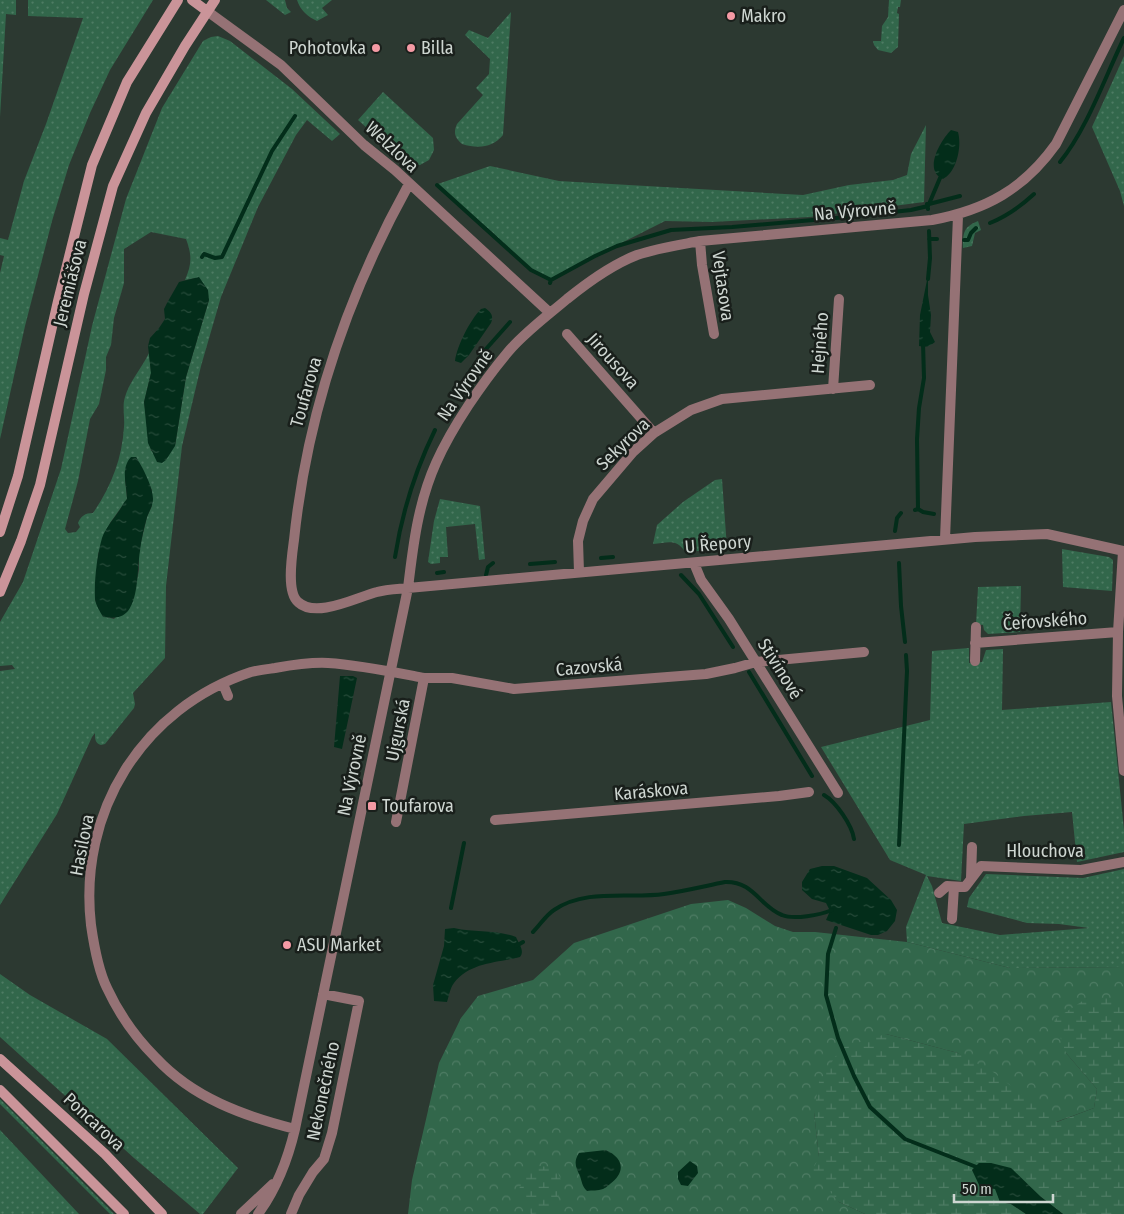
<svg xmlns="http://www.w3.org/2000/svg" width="1124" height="1214" viewBox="0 0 1124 1214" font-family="'Fira Sans Condensed',sans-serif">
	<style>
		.green { fill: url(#green-dots); fill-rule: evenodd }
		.forest { fill: url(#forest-crowns) }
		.wetland { fill: url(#wetland-marsh) }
		.water { fill: url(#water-ripples) }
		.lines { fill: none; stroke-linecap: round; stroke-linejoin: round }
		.stream { stroke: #032d1a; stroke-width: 4 }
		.street { stroke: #957275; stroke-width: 10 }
		.secondary { stroke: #ca9499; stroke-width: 10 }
		.poi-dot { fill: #f49aa4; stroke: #191f1b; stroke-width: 2 }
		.labels { text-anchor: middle; stroke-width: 5; stroke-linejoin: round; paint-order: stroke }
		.poi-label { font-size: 18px; fill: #ced6d1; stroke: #191f1b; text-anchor: start }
		.street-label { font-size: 18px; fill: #ced6d1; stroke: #191f1b }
	</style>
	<defs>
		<pattern id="green-dots" width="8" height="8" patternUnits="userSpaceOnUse" patternTransform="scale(1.25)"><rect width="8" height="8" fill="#32674b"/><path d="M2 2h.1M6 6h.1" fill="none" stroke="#4e7c64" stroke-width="1.8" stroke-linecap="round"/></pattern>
		<pattern id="forest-crowns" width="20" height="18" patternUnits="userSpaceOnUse" patternTransform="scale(1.25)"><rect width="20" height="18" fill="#32674b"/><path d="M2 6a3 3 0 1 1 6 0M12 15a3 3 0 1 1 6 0" fill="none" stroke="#4e7c64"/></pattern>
		<pattern id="wetland-marsh" width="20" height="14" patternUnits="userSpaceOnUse" patternTransform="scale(1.25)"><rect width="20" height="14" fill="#32674b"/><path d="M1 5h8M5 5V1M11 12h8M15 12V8" fill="none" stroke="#4e7c64"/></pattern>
		<pattern id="water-ripples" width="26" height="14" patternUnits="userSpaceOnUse" patternTransform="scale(1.25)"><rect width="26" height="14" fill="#032d1a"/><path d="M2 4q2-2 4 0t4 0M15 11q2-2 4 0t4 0" fill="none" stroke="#274b3a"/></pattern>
	</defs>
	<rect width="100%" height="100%" fill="#2c3931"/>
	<path class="green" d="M0 0H16V15L6 14 0 117Z
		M28 0H153L110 70 90 113 69 165 52 221 25 326 0 439V273L4 256 0 255V238L8 240 24 181 46 124 83 18 28 16Z
		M266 0H285L287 8 291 12 285 15Z
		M297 0H332L322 8 328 15 317 21C308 17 300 10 297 0Z
		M889 0H901L900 7H898L897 13 899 14 898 47 891 53 878 50 874 45 873 41H881L882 26 888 17Z
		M511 12 503 135C492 148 478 149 462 144 455 138 453 133 457 124L483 95 476 88 489 74 490 59 465 35 469 30 488 38Z
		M218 36 230 41 292 89 340 134 332 141 307 120 296 135 258 207 221 297 201 366 182 446 166 586 165 658 133 693 135 704 134 708 105 744 101 745C95 743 95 739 95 733L92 737 57 814 0 905V671L15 669 12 665 0 666V622L23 582 61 469 92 326 126 199 162 108 203 41 211 37ZM151 232 186 239C192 255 192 264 185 280L196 278 209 300 186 377 175 446 151 451 144 402 151 373 149 353C142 368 129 382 125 397 122 406 125 418 124 427 122 459 111 487 93 513 85 513 81 516 78 523L80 527 76 532 68 533 65 529 78 481 90 419 99 404 106 370V357L111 345 114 318 124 283V249ZM136 457 152 490V506L147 517 139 551V570L133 599 114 619 103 616 95 600 98 554 110 523 127 499 125 479Z
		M1124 56V206L1120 191 1092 127Z
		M383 92 433 138 434 150 429 160 420 165H408L358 120Z
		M926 125 924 202 810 217 712 222 665 221 550 279 522 264 492 232 435 185 490 166 559 181 803 195 849 185 893 180 907 175 911 154Z
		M978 221 981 230 975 233 972 246 963 248C963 233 963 227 978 221Z
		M722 479 727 548 688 552H685C677 538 667 543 653 544L657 525 683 502 715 480Z
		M440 499 480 506 485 559 479 560 475 524 446 527 448 557H440V563L431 564 428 562 434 521Z
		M1062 549 1109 557 1113 560 1112 591 1063 587Z
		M1021 586 1020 632 988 634 984 630 983 625 976 624 978 587Z
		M969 648V663L982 662 986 650 1003 649 1002 710 1111 702 1124 830V852L1077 862 1072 812 1024 816 964 824 961 881 927 876 932 886 942 923 1000 935 1089 928 1059 924 1027 923 967 907 969 898 986 874 1083 878 1124 869V967L1010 968 907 942 906 927 926 875 890 860 821 747 930 720 932 651Z
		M0 974 30 995 107 1039 238 1168 203 1214H200L134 1158 0 1037Z
		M0 1099 114 1214H110L0 1104Z
		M0 1130 79 1214H0Z"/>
	<path class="forest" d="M728 900 746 908 775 926 793 932H815L907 942 1010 968 1124 967V998H1087L1066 1053 1097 1089 1094 1108 1056 1122 958 1053 886 1034 814 1112 819 1157 839 1202 865 1214H408L412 1180 439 1063 461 1018 478 996 533 980 574 943 691 904Z"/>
	<path class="wetland" d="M1087 998H1124V1214H1063L1041 1197 991 1163H979L972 1170 996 1189 1000 1202 1011 1204 1026 1214H865L839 1202 812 1171 819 1157 814 1112 819 1082 841 1048 886 1034 958 1053 993 1072 1057 1122 1094 1108 1097 1089 1066 1053 1054 1020Z
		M530 1166C552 1167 558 1164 563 1188L550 1212 531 1214 522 1200 519 1189Z"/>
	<path class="water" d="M951 130 958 132C962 146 957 172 943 179 923 171 940 141 951 130Z
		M928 275V295L931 315 930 332 935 342C930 346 926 348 919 346L920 315Z
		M199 277 208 290 209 300 186 377 175 446 166 460 162 463 157 462 148 443 144 402 151 373 148 346 150 338 159 328 165 319 164 309 167 303 179 282Z
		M485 308C491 312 494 316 491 323L469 355 461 363 455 361C457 346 470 320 481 309Z
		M131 457H136C142 466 153 487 153 499 153 506 149 511 147 517 144 528 141 540 140 551 137 568 139 597 128 611 121 619 113 618 103 617 100 611 96 606 95 599 94 580 97 556 102 538 106 527 113 520 119 511 122 507 123 503 127 499 127 485 120 469 131 457Z
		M340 676H353L357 678 342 749 334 747Z
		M822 866H834L867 878 891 900 897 910 895 921 887 931 878 935H871L826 920 830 911 826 903 812 899 802 890V882L810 869Z
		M454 928C476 933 494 929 516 937 519 944 525 951 520 957 497 963 470 962 454 983 450 988 449 996 447 1002L434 1001 433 985 444 946 445 929Z
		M606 1150C625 1159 625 1173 610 1184 609 1185 604 1189 603 1189 598 1191 592 1190 587 1191 582 1186 582 1182 580 1176 576 1168 573 1162 579 1153Z
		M690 1161 697 1166 698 1173 688 1186 681 1185 678 1179V1172Z
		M979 1163H991L1011 1168 1041 1197 1063 1214H1026L1011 1204 1000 1202 995 1189 980 1187 972 1170Z"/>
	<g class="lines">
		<path class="stream" d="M1060 162C1087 129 1105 77 1124 38
			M437 185 531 270 551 280
			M929 204 960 196
			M928 209 927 204H929L940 178
			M990 223C1007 216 1021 206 1034 194
			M929 239H937
			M964 240H968L971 233 976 228
			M202 257 204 254 215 258 222 257 272 151 295 116
			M928 279 930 258 929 231
			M550 283 551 280 595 256 617 246 671 230 732 227 847 217 911 210 928 206
			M458 389 486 349 510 322
			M918 509 923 512 934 514
			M915 510 918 509 917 439 919 408 924 378 923 343
			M895 531 897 518 901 513
			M395 557C402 512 415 471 435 430
			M601 558 613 557
			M899 563 901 606 905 642
			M530 564 555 562
			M437 573 444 572
			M486 575 488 567 493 563
			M681 575 699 594 733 647
			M749 672 812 776
			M824 795C836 802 852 825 854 839
			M899 845 907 671 906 655
			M451 908 464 843
			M836 928 828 954 826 995 838 1038 854 1076 870 1107 905 1139 979 1168
			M533 932C540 925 546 915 554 910 586 888 629 899 664 894 685 891 705 886 725 882 754 881 760 907 782 915 794 920 820 915 832 910
			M516 946 523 942"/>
		<path class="street" d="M207 11 281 65 364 145 395 170 550 313
			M409 184C348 294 307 414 294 540 292 555 286 592 298 602 316 619 357 597 377 592 387 589 398 589 408 588L975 537 1047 534 1124 551
			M700 241 702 265 714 334
			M567 334 654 433
			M833 389 839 299
			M945 539 958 216
			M1123 551 1118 632 1117 696 1124 771
			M694 563 701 580 729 619 838 793
			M579 572 578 541 583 521 593 499 633 452 654 433 691 410 722 399 870 385
			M975 643 1118 632
			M975 661 976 627
			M424 678H452L514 689 706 674 735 668 756 662 864 652
			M223 684 228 696
			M495 820 779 796 809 792
			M971 878 972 847
			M939 893 947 886 965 887 981 866 1081 870 1124 862
			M952 919 954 887
			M295 1129C244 1116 193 1098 156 1058 136 1038 119 1014 107 988 98 970 94 946 91 925 78 812 142 708 251 672 259 670 268 669 275 668 292 665 311 662 328 663 360 665 393 672 424 678L396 822
			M241 1214 273 1184
			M258 1214C277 1188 288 1159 295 1129L408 588C413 546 418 503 436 463 452 427 482 383 508 352 525 332 547 316 567 299 588 282 611 265 637 255 658 248 679 245 700 241L932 220C986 210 1024 189 1056 144L1124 10
			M291 1214 299 1195 313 1172 324 1159 332 1133 359 1001 323 994"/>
		<path class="secondary" d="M192 0 207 11
			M0 532 18 476 58 301 92 165 127 82 178 0
			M0 592 21 541 40 485 84 294 113 186 146 113 185 46 215 0
			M0 1059 105 1154 162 1214
			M0 1090 124 1214"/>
	</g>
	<g class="poi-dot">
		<circle cx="731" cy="16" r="5"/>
		<circle cx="376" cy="48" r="5"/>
		<circle cx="411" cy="48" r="5"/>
		<rect x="367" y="801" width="10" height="10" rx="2.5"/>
		<circle cx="287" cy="945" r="5"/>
	</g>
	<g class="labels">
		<g class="poi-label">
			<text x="741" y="22">Makro</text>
			<text x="366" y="54" text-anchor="end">Pohotovka</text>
			<text x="421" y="54">Billa</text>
			<text x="382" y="812">Toufarova</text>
			<text x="297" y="951">ASU Market</text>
		</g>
		<g class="street-label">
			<text transform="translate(392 147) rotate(43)" y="6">Welzlova</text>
			<text transform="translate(855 211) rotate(-5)" y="6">Na Výrovně</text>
			<text transform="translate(70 283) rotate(-76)" y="6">Jeremiášova</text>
			<text transform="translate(723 286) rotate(82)" y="6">Vejtasova</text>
			<text transform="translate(820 343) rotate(-86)" y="6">Hejného</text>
			<text transform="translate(613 361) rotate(48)" y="6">Jirousova</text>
			<text transform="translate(465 385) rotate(-55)" y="6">Na Výrovně</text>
			<text transform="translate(306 392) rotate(-74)" y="6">Toufarova</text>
			<text transform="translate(623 444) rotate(-44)" y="6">Sekyrova</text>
			<text transform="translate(718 544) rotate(-5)" y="6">U Řepory</text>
			<text transform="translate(1045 621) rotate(-4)" y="6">Čeřovského</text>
			<text transform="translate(589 667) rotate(-5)" y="6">Cazovská</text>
			<text transform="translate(780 669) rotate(58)" y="6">Stivínové</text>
			<text transform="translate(398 730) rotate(-79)" y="6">Ujgurská</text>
			<text transform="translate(352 775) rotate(-78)" y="6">Na Výrovně</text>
			<text transform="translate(651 791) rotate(-5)" y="6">Karáskova</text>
			<text transform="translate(82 845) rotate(-79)" y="6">Hasilova</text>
			<text x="1045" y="857">Hlouchova</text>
			<text transform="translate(323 1091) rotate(-78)" y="6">Nekonečného</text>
			<text transform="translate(94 1122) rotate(43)" y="6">Poncarova</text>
		</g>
	</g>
	<path d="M954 1194v8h99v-8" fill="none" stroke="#ced6d1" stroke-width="2.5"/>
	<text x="962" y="1194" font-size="15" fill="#ced6d1" stroke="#191f1b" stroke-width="4" paint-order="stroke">50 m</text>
</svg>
